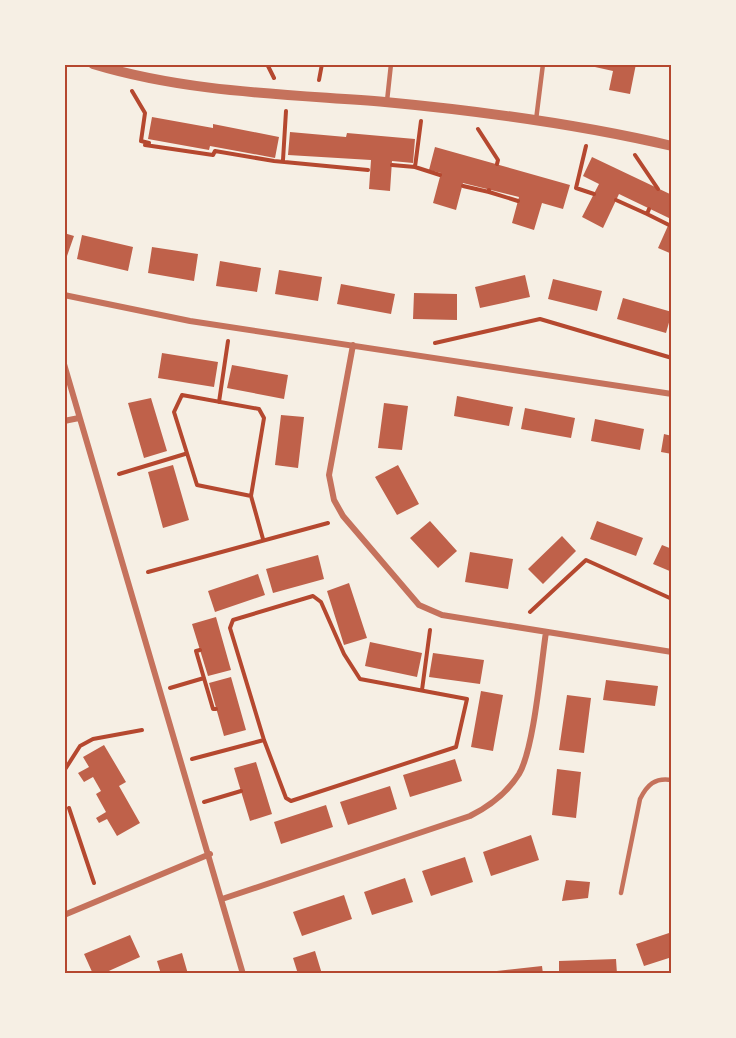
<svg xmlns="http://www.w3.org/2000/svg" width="736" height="1038" viewBox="0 0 736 1038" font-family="Barlow,sans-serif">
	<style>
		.building { fill: #bf614a }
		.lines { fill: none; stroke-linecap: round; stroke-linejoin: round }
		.path { stroke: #b5482f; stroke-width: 4 }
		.service { stroke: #c5725c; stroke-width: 4.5 }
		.minor { stroke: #c5725c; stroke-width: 6 }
		.tertiary { stroke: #c5725c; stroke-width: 10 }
		.neatline { fill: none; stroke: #b5482f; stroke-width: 2 }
	</style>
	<rect width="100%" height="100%" fill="#f6efe4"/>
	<path class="building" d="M636 64 630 94 609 90 613 71 586 65Z
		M152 117 213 128V124L279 137 275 158 210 146 209 150 148 139Z
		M290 132 346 137 347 133 415 139 413 163 392 161 390 191 369 189 371 160 288 155Z
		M435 147 570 185 563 209 542 203 534 230 512 223 519 197 463 183 456 210 433 203 441 173 429 170Z
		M592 157 672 195V254L658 248 671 219 619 194 603 228 582 217 599 184 583 176Z
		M64 233 74 236 67 256H64Z
		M82 235 133 247 128 271 77 259Z
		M152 247 198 254 194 281 148 273Z
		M220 261 261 268 257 292 216 286Z
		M279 270 322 277 318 301 275 294Z
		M525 275 530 297 480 308 475 287Z
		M553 279 602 291 597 311 548 299Z
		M341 284 395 294 391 314 337 304Z
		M414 293 457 294V320L413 319Z
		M623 298 672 312 666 333 617 319Z
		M162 353 218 362 214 387 158 378Z
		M232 365 288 375 284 399 227 388Z
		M457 396 513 407 509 426 454 416Z
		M151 398 167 451 144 458 128 403Z
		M384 403 408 406 402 450 378 448Z
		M525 408 575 418 571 438 521 429Z
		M281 415 304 417 298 468 275 465Z
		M595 419 644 429 640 450 591 441Z
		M664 434 672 436V454L661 452Z
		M173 465 189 520 163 528 148 472Z
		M398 465 419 504 397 515 375 477Z
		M430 521 457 551 438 568 410 538Z
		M597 521 643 538 636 556 590 539Z
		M562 536 576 551 543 584 528 569Z
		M662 545 672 549V572L653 564Z
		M470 552 513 559 508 589 465 582Z
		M318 555 324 579 273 593 266 569Z
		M258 574 265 595 215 612 208 591Z
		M349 583 367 638 344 645 327 591Z
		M216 617 231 670 208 676 192 624Z
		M370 642 422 653 417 677 365 666Z
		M433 653 484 660 480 684 429 677Z
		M231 677 246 730 224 736 209 683Z
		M606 680 658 686 655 706 603 700Z
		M481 691 503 695 493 751 471 747Z
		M567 695 591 698 584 753 559 750Z
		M104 745 126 782 119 786 140 823 117 836 107 819 99 823 96 818 106 812 96 794 101 791 93 777 84 782 78 773 89 767 83 757Z
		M455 759 462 781 410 797 403 775Z
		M256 762 272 814 250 821 234 768Z
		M557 769 581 772 576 818 552 815Z
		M390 786 397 809 348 825 340 802Z
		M326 805 333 827 281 844 274 822Z
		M531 835 539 860 491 876 483 852Z
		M465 857 473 882 431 896 422 871Z
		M405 878 413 902 372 915 364 892Z
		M566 880 590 882 588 898 562 901Z
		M344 895 352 919 302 936 293 912Z
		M672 932V957L644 966 636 944Z
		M130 935 140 957 102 974H93L84 954Z
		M315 951 322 974H298L293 958Z
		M182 953 188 974H161L157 961Z
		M616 959 617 974H559V961Z
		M542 966 543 974H488V972Z"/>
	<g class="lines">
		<path class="path" d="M267 64 274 78
			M319 80 322 64
			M132 91 145 113 141 141 149 143
			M421 121 415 167 440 175
			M478 129 498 160 497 164
			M145 145 213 155 215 151 274 161 368 170
			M586 146 576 188 594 194
			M635 155 658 189
			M283 160 286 111
			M392 165 415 167
			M463 186 489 192
			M489 190V192L518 201
			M616 200 647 214
			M649 209 647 214 669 225
			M435 343 540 319 672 358
			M219 402 228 341
			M119 474 185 454
			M251 496 197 485 174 412 182 395 259 409 264 418 251 496 263 539
			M148 572 328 523
			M313 596 321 602 344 654 360 679 467 699 456 747 291 801 286 798 264 740 230 628 233 620Z
			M530 612 586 560 672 599
			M200 650 196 651 213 709H216
			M170 688 204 678
			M422 690 430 630
			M192 759 264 740
			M64 771 80 746 93 739 142 730
			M204 802 241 791
			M69 808 94 883"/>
		<path class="service" d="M387 101 391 64
			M536 120 543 64
			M621 893 640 799C647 785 655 777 672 780"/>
		<path class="minor" d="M64 295 190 321 672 394
			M353 345 329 475 334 500 343 516 419 605 442 615 672 652
			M64 364 243 974
			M64 421 79 418
			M222 899 470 816C490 806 507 793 519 774 534 749 541 665 546 632
			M64 915 210 854"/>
		<path class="tertiary" d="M93 64C189 93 286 94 385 102 481 111 578 124 672 146"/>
	</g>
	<rect width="736" height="1038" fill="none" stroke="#f6efe4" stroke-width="132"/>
	<rect x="66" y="66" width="604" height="906" class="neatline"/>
</svg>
